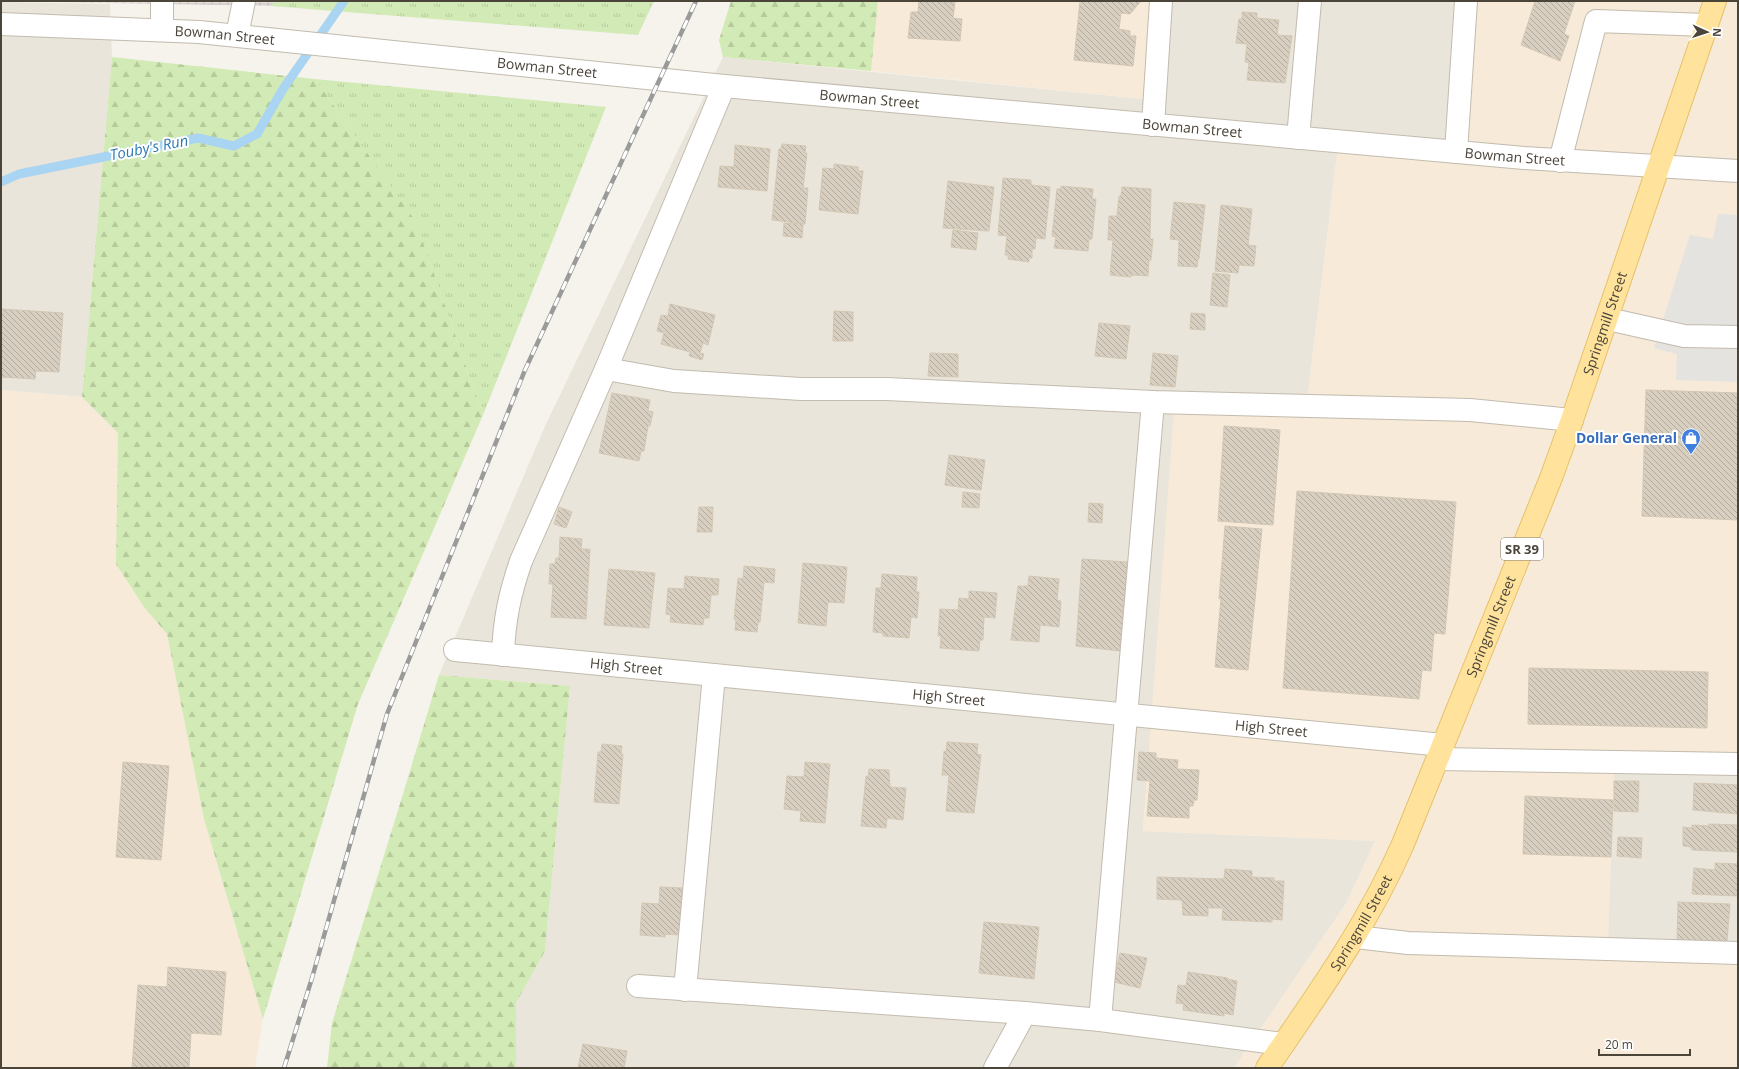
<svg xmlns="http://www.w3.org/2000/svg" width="1739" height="1069" viewBox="0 0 1739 1069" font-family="'Open Sans',sans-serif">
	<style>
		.residential { fill: #eae5da }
		.commercial { fill: #f7ead8 }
		.industrial { fill: url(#industrial-grid) }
		.grass { fill: url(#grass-tufts) }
		.forest { fill: url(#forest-firs) }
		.parking { fill: #e5e3e0 }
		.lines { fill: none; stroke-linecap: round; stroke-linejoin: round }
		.stream { stroke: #a9d4f2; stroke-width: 9 }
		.building { fill: url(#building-back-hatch); stroke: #d3c7b4 }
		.minor-casing { stroke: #c2bbae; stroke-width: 24 }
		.major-casing { stroke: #e6c16a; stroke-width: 24 }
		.minor { stroke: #fff; stroke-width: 22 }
		.major { stroke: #ffe39c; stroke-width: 22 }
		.rail-casing { stroke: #9a9a9a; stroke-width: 4.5 }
		.rail { stroke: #fff; stroke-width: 3; stroke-dasharray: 9; stroke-linecap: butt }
		.labels { text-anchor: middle; stroke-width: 4; stroke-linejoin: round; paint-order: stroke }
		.shield { fill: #fff; stroke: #817c74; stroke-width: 1 }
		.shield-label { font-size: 13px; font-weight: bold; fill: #4b4439 }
		.street-label { font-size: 14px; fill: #4b4439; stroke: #fff }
		.shop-label { font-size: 14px; font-weight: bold; fill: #366cbe; stroke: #fff; text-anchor: end }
		.water-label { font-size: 15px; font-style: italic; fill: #2e7ab2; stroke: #fff }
	</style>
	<defs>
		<pattern id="industrial-grid" width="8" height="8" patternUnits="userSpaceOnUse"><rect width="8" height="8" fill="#e6e2dd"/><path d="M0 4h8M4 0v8" fill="none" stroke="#c7c3be"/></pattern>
		<pattern id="grass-tufts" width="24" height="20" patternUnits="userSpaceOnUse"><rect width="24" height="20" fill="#d2eab5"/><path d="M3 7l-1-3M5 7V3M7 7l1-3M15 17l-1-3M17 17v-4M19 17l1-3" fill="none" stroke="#b6ca9c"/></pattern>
		<pattern id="forest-firs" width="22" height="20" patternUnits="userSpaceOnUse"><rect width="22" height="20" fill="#d2eab5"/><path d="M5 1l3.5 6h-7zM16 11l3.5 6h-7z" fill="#b6ca9c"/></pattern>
		<pattern id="building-back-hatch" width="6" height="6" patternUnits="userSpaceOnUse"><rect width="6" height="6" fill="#d8cfc1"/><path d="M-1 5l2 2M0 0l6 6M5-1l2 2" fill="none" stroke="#b1aa9e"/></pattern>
	</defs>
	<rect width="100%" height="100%" fill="#f6f3ec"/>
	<path class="residential" d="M1171 1H1473L1459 153 1338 147 1305 418 1175 411 1143 831 1375 841 1347 902 1234 1068H516V1003L545 951 570 686 439 675 545 426 723 57 1164 101Z
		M1 2 110 4 112 57 82 397 1 390Z
		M1614 772 1738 775V945L1608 939Z"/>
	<path class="commercial" d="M878 1H1171L1164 101 871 71Z
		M1473 1H1738V775L1614 772 1608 939 1738 945V1068H1234L1347 902 1375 841 1143 831 1174 411 1305 418 1338 146 1456 152Z
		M1 390 82 397 118 433 116 564 144 607 167 634 204 819 263 1019 255 1068H1Z"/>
	<path class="industrial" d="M1 1H276L271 6Z"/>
	<path class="grass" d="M276 1H654L638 35 271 6Z
		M315 79 606 107 483 415 416 223Z"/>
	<path class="forest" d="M731 1H878L871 71 723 57 719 40Z
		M112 57 315 79 416 222 483 415 358 704 263 1019 204 819 167 634 144 607 116 564 118 433 82 397Z
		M439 675 570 686 545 951 516 1003V1068H327L332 1023 399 807Z"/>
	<path class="parking" d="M1718 214 1738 215V382L1676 380 1677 354 1654 348 1690 235 1713 239Z"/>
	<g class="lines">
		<path class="stream" d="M1 182 19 174 198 138 234 146 257 134 283 89 344 1"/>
	</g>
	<path class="building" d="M919 1 955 2 953 18 962 19 960 41 908 38 911 12H918Z
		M1080 1H1141L1130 14 1121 13 1119 29 1130 31V36H1136L1133 66 1074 60Z
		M1535 1H1575L1564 34 1569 36 1560 61 1521 45Z
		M1242 12 1257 13V18L1279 20 1277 35 1292 36 1285 83 1247 80 1249 63 1245 62 1247 44 1236 43 1239 19H1242Z
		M782 144 806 146 805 153H807L803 188H808L805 224 772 220 779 149H781Z
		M735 145 770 149 767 191 718 187 720 166 734 167Z
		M834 164 858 167V171H863L858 214 819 210 823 168 834 169Z
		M1003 178 1031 180V185L1050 187 1045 239 1036 238 1035 249H1032V258H1029V262L1008 259V255H1005L1007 236 998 235Z
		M948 181 994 187 989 231 943 228Z
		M1061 186 1093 189 1092 199H1096L1092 239H1089L1088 251 1054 248 1056 237 1052 236 1057 189H1061Z
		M1122 187 1151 189 1150 239H1153L1151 260H1149L1148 276 1132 275 1131 277 1110 275 1113 240H1108L1109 216H1117L1119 196H1121Z
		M1174 202 1205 205 1199 259H1198L1197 267 1178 266 1179 240 1170 239Z
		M1221 205 1252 209 1248 245 1256 246 1254 266 1239 265 1238 273 1215 271Z
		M784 223 803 224 802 238 783 236Z
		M953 230 978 233 976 250 951 247Z
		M1213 273 1230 275 1227 307 1210 305Z
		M670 304 715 315 708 345 703 343 700 353 704 354 702 360 689 356 690 352 661 344 664 333 657 331 661 315 668 316Z
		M1 309 63 313 59 372 36 371 35 379 1 377Z
		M834 311 853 312V341H833Z
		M1191 313 1205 314V330L1190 329Z
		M1099 323 1130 326 1126 359 1095 356Z
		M930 353 958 354V377L928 376Z
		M1153 353 1178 356 1175 387 1150 385Z
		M1646 390 1738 393V520L1642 516Z
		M612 393 650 400 648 411 653 412 650 426H648L644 451H641L639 461 599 453Z
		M1224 426 1280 430 1273 525 1218 521Z
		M949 455 985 460 981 490 945 485Z
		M1297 491 1456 502 1445 634 1434 633 1431 671 1422 670 1419 699 1283 688Z
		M963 492 980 494 979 508 962 507Z
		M1089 503 1103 504 1102 523 1088 522Z
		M559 507 572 512 566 528 554 524Z
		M699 507H713L712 532H697Z
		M1225 526 1262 529 1248 670 1215 667 1221 598 1219 599Z
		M560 537 582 539 581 549H590L586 619 551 617 553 584H549L550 564H555L556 558H559Z
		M1082 559 1127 562 1120 651 1076 646Z
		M803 563 847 567 844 603 828 602 826 626 798 623Z
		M744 566 775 569 774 583 764 582 760 622H758L757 632 735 630 736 620 734 619 738 578 743 579Z
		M609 569 655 573 649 628 604 625Z
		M882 574 917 577 916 592H919L917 618 911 617 909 638 883 636V633L873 632 876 588H881Z
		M685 576 719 579 718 595H711L709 618H704L703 625 670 622 671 615 666 614 668 588 684 589Z
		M1029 576 1059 579 1057 600 1061 601 1059 627 1040 625 1039 642 1011 640 1018 586H1028Z
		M969 591 997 593 995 618 984 617 983 640H980L979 651 940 648 941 636H938L940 609 958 610 959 598 969 599Z
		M1529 668 1708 672 1707 728 1528 724Z
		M947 742 978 744 977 754 981 755 974 813 946 811 949 775H942L944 751 946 752Z
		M602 744 622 746 621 754H623L619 804 594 802 598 752H601Z
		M1139 752 1156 753V758L1178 760 1177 769 1199 770 1197 800H1194L1193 806H1189V818L1147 816 1150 781 1137 780Z
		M123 762 169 766 161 860 116 857Z
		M805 762 830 764 825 823 800 821 801 811 784 809 787 776 804 777Z
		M869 769 889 770 890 787 906 788 903 820 887 818 886 828 861 826 866 776 868 777Z
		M1614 781H1639L1638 812 1614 811Z
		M1694 783 1738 785V814L1693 810Z
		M1525 796 1613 800 1611 857 1523 854Z
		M1709 824 1738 825V852L1692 850 1691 847 1683 846V827L1692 828V825L1709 826Z
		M1618 837 1642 838 1641 858 1617 856Z
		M1715 863 1738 864V896L1692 894 1694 868 1715 870Z
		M1225 869 1252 871V877L1274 878V881H1284L1282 920 1272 919V922L1222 920 1223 908H1208V916L1183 915 1182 900 1157 899V877L1224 879Z
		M660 887 682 888 680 935 665 934V937L640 935 642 903 659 904Z
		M1678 902 1730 904 1727 941H1721V944L1677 942Z
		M984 922 1039 927 1034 979 979 973Z
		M1120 953 1147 958 1140 988 1114 982Z
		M168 967 226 972 221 1035 191 1033 189 1068H132L138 985 167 987Z
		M1188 972 1228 978 1227 979 1237 981 1233 1015 1224 1013V1016L1183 1010 1184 1004 1176 1003 1178 985 1186 986Z
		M583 1044 627 1051 624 1068H578Z"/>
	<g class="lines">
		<defs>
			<g id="minor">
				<path d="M162 1V30"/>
				<path id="s1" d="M1 24 199 32 724 86 1524 158 1738 171"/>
				<path d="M237 35 244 1"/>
				<path d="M1153 125 1161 1"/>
				<path d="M1298 138 1310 1"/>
				<path d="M1456 152 1466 1"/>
				<path d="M1560 161 1596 21 1706 25"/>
				<path d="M1608 319 1684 336 1738 337"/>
				<path d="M606 369 674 381 801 389H887L1153 402 1470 410 1572 420"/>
				<path id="s2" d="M455 650 1443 745"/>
				<path d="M503 655C504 620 510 593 521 561L606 369 724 86"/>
				<path d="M1438 759 1738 764"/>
				<path d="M1356 937 1408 943 1738 953"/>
				<path d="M638 986 1025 1013 1100 1020 1283 1044"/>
				<path d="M685 990 714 675"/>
				<path d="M1100 1020 1153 402"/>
				<path d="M995 1068 1025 1013"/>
			</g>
			<g id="major">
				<path id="s3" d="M1267 1068C1317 995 1367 926 1403 844L1551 478 1572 420 1715 1"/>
			</g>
		</defs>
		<use href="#minor" class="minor-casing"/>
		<use href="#major" class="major-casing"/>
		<use href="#minor" class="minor"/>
		<use href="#major" class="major"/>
		<defs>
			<path id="rail" d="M284 1068 312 978 387 714 525 370 696 1"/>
		</defs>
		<use href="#rail" class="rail-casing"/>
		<use href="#rail" class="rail"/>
	</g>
	<defs>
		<symbol id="shop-pin" viewBox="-11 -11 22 30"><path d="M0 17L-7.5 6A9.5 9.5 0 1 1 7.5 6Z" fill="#3f7fe0" stroke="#fff"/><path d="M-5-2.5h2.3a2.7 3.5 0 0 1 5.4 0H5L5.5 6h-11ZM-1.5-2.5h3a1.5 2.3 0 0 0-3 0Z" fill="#fff"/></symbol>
	</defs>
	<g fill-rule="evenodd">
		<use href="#shop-pin" x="1680" y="427" width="22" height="30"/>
	</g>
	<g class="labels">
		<rect class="shield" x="1501" y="538" width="42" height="22" rx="3"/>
		<g class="shield-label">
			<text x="1522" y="554">SR 39</text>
		</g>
		<g class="street-label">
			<text dy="5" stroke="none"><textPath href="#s1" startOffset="224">Bowman Street</textPath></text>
			<text dy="5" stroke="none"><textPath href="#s1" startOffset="548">Bowman Street</textPath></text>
			<text dy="5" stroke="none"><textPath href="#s1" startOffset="872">Bowman Street</textPath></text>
			<text dy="5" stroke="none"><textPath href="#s1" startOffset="1196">Bowman Street</textPath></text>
			<text dy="5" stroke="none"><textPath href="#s1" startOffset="1520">Bowman Street</textPath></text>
			<text dy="5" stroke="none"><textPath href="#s3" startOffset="821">Springmill Street</textPath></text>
			<text dy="5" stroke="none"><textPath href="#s3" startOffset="497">Springmill Street</textPath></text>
			<text dy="5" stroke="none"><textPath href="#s2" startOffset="172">High Street</textPath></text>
			<text dy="5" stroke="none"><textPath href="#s2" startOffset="496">High Street</textPath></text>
			<text dy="5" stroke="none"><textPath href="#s2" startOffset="820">High Street</textPath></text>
			<text dy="5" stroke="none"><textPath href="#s3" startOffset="173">Springmill Street</textPath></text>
		</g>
		<g class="shop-label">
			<text x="1677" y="443">Dollar General</text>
		</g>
		<g class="water-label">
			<text transform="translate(149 148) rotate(-11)" y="5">Touby's Run</text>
		</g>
	</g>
	<rect width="1739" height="1069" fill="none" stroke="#4b4439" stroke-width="4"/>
	<g transform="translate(1707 32) rotate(93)" stroke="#ffffff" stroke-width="3" paint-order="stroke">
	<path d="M0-3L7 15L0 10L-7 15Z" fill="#4b4439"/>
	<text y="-6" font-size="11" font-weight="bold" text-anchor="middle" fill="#4b4439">N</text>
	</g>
	<path d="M1599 1049v6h91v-6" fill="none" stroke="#4b4439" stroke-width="2"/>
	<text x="1605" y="1049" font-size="12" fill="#4b4439" stroke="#ffffff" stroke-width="3" paint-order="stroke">20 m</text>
</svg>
